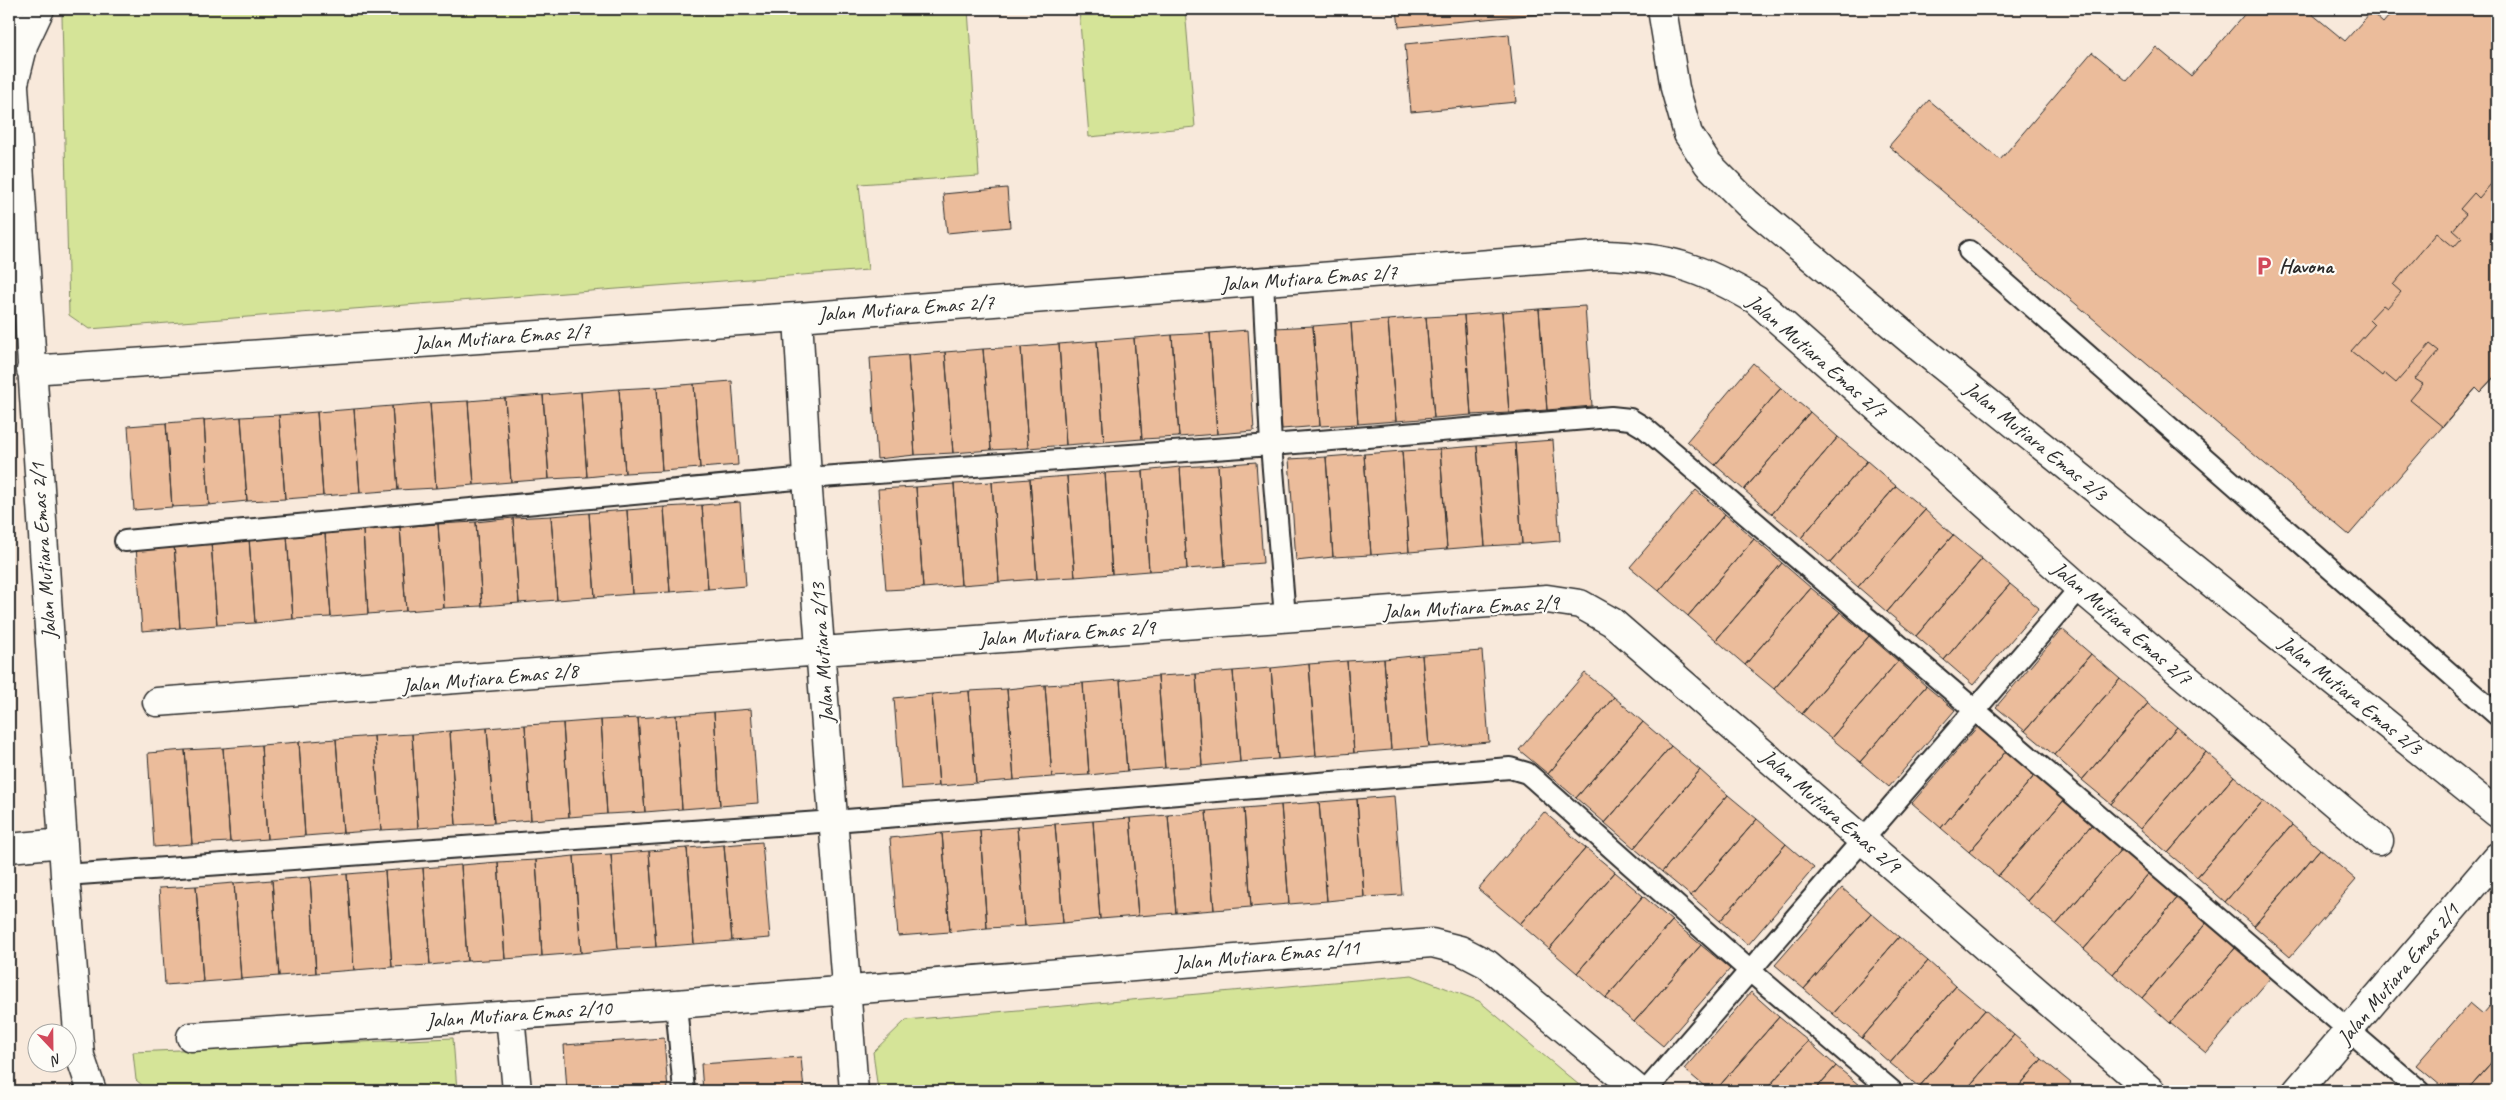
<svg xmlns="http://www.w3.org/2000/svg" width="2506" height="1100" viewBox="0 0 2506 1100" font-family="Caveat,sans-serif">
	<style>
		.built { fill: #f4dcc8 }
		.green { fill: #d5e498; stroke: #808862 }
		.building { fill: #ebbc9b; stroke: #2b2b2b }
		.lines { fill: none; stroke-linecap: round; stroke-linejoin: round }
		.lane-casing { stroke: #2b2b2b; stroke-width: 24 }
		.street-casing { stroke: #2b2b2b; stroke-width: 31 }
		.secondary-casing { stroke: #2b2b2b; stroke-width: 31 }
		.lane { stroke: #fdfcf7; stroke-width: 20 }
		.street { stroke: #fdfcf7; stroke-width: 28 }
		.secondary { stroke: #fdfcf7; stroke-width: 28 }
		.labels { text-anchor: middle; stroke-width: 4.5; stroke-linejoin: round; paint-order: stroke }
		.poi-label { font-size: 21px; font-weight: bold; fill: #2b2b2b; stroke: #fdfcf7; text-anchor: start }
		.street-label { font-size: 21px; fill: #2b2b2b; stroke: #fdfcf7 }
	</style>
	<rect width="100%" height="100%" fill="#f8e9db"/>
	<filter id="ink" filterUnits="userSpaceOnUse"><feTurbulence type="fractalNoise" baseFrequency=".02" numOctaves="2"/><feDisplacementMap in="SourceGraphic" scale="10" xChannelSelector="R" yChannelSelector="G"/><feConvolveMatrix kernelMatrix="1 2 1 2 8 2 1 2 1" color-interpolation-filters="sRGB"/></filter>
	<g filter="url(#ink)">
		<path class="built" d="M9 946 17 1091H9Z"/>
		<path class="green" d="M69 9H968L979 176 859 184 868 270 89 329 69 315 62 16Z
			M1079 9H1185L1195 127 1089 137Z
			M1412 975 1479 1001 1579 1085 1560 1091H878L873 1052 906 1020Z
			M453 1038 457 1091H149L136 1080 133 1052Z"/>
		<path class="building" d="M1397 9H1583V10L1399 27Z
			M2249 9H2306L2345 41 2371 12 2383 23 2395 9H2497V374L2480 392 2476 388 2349 535 1889 146 1929 100 2000 160 2092 52 2127 81 2156 47 2191 76Z
			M1509 34 1516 102 1411 112 1405 44Z
			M2497 177V374L2480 392 2476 388 2443 427 2410 400 2423 384 2415 379 2439 351 2430 344 2396 383 2384 373 2382 376 2351 351 2374 325 2369 320 2383 305 2387 308 2401 292 2393 285 2437 233 2454 247 2462 238 2453 230 2466 214 2460 209 2474 193 2479 198Z
			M1007 188 1010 227 947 233 943 194Z
			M1585 306 1592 406 1547 410 1539 309Z
			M1539 309 1547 410 1509 413 1502 312Z
			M1502 312 1509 413 1471 415 1464 315Z
			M1464 315 1471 415 1434 418 1426 317Z
			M1426 317 1434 418 1396 421 1388 320Z
			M1388 320 1396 421 1358 424 1351 323Z
			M1351 323 1358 424 1320 426 1313 326Z
			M1313 326 1320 426 1282 429 1275 328Z
			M1248 330 1254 431 1217 434 1210 333Z
			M1210 333 1217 434 1179 437 1172 335Z
			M1172 335 1179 437 1142 439 1134 338Z
			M1134 338 1142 439 1104 442 1097 341Z
			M1097 341 1104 442 1066 445 1059 344Z
			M1059 344 1066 445 1028 448 1021 347Z
			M1021 347 1028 448 991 450 983 349Z
			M983 349 991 450 953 453 945 352Z
			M945 352 953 453 915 455 908 355Z
			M908 355 915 455 877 459 870 358Z
			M1753 363 1781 388 1715 465 1687 441Z
			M732 381 738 465 700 468 694 384Z
			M694 384 700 468 662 471 657 387Z
			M657 387 662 471 625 473 619 389Z
			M1781 388 1810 412 1744 490 1715 465Z
			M619 389 625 473 587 477 581 392Z
			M581 392 587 477 549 479 543 395Z
			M543 395 549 479 511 482 505 398Z
			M505 398 511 482 474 485 468 401Z
			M468 401 474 485 436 488 430 403Z
			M430 403 436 488 398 490 392 406Z
			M392 406 398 490 360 493 354 409Z
			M354 409 360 493 323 496 317 412Z
			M317 412 323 496 285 499 279 415Z
			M1810 412 1838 437 1772 514 1744 490Z
			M279 415 285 499 247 501 241 417Z
			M241 417 247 501 209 505 204 420Z
			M204 420 209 505 172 507 166 423Z
			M166 423 172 507 134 510 128 426Z
			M1838 437 1867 461 1801 538 1772 514Z
			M1553 440 1560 541 1522 544 1515 443Z
			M1515 443 1522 544 1485 546 1477 446Z
			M1477 446 1485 546 1447 549 1440 449Z
			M1440 449 1447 549 1409 552 1402 451Z
			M1402 451 1409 552 1371 555 1364 454Z
			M1364 454 1371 555 1333 557 1326 457Z
			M1326 457 1333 557 1296 561 1289 459Z
			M1867 461 1896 486 1830 563 1801 538Z
			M1256 462 1263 563 1225 566 1218 465Z
			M1218 465 1225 566 1187 569 1180 467Z
			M1180 467 1187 569 1149 571 1143 471Z
			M1143 471 1149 571 1112 574 1105 473Z
			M1105 473 1112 574 1075 577 1067 476Z
			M1067 476 1075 577 1037 579 1030 479Z
			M1030 479 1037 579 999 582 992 482Z
			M992 482 999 582 961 585 954 484Z
			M954 484 961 585 923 588 916 487Z
			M1896 486 1925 510 1858 587 1830 563Z
			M916 487 923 588 886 590 878 489Z
			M1696 490 1725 514 1659 591 1630 567Z
			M740 502 746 586 708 589 702 505Z
			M702 505 708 589 670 592 664 507Z
			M664 507 670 592 632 594 627 510Z
			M627 510 632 594 595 597 589 513Z
			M1925 510 1953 535 1887 612 1858 587Z
			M589 513 595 597 557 600 551 516Z
			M1725 514 1754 539 1688 616 1659 591Z
			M551 516 557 600 519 603 513 518Z
			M513 518 519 603 482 606 476 522Z
			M476 522 482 606 444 608 438 524Z
			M438 524 444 608 406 611 400 527Z
			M400 527 406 611 368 614 363 530Z
			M363 530 368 614 331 617 325 533Z
			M325 533 331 617 293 619 287 535Z
			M287 535 293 619 255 623 249 538Z
			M1953 535 1982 559 1916 636 1887 612Z
			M249 538 255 623 217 625 211 541Z
			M1754 539 1782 563 1716 640 1688 616Z
			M211 541 217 625 180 628 174 544Z
			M174 544 180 628 142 631 136 546Z
			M1982 559 2010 584 1944 660 1916 636Z
			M1782 563 1811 588 1745 665 1716 640Z
			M2010 584 2039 608 1973 685 1944 660Z
			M1811 588 1840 612 1774 689 1745 665Z
			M1840 612 1869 636 1802 714 1774 689Z
			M2062 629 2091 654 2025 731 1996 707Z
			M1869 636 1898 661 1831 738 1802 714Z
			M1482 651 1489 742 1429 747 1422 655Z
			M2091 654 2120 679 2054 755 2025 731Z
			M1422 655 1429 747 1391 750 1384 659Z
			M1384 659 1391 750 1354 753 1347 661Z
			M1347 661 1354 753 1316 756 1309 664Z
			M1898 661 1926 686 1860 762 1831 738Z
			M1309 664 1316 756 1278 759 1271 668Z
			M1271 668 1278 759 1240 762 1233 671Z
			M1233 671 1240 762 1202 766 1196 674Z
			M1585 673 1614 697 1548 774 1519 750Z
			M1196 674 1202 766 1165 768 1158 676Z
			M1158 676 1165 768 1127 771 1120 680Z
			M2120 679 2148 703 2082 780 2054 755Z
			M1120 680 1127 771 1089 775 1083 683Z
			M1083 683 1089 775 1052 777 1045 685Z
			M1045 685 1052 777 1014 780 1007 689Z
			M1926 686 1955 710 1889 787 1860 762Z
			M1007 689 1014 780 976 783 969 691Z
			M969 691 976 783 939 786 932 694Z
			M932 694 939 786 901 789 894 698Z
			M1614 697 1643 722 1576 798 1548 774Z
			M2148 703 2177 727 2111 804 2082 780Z
			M751 709 758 803 720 806 714 712Z
			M714 712 720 806 682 809 676 715Z
			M676 715 682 809 645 812 638 718Z
			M638 718 645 812 607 814 601 720Z
			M601 720 607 814 569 817 563 723Z
			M1643 722 1671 746 1605 823 1576 798Z
			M563 723 569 817 531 820 525 725Z
			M525 725 531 820 494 823 487 728Z
			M1978 726 2007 750 1941 828 1912 803Z
			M2177 727 2206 752 2140 829 2111 804Z
			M487 728 494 823 456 825 450 731Z
			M450 731 456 825 418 828 412 734Z
			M412 734 418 828 381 830 374 736Z
			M374 736 381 830 343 833 336 739Z
			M336 739 343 833 305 836 299 742Z
			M299 742 305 836 267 839 261 745Z
			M261 745 267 839 230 842 223 748Z
			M1671 746 1700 770 1634 848 1605 823Z
			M223 748 230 842 192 844 185 750Z
			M185 750 192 844 154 847 148 753Z
			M2007 750 2035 775 1969 852 1941 828Z
			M2206 752 2234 776 2168 853 2140 829Z
			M1700 770 1728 795 1662 872 1634 848Z
			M2035 775 2065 799 1998 876 1969 852Z
			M2234 776 2263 801 2197 877 2168 853Z
			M1728 795 1757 819 1691 896 1662 872Z
			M1394 796 1402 895 1364 897 1357 799Z
			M1357 799 1364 897 1327 901 1319 802Z
			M2065 799 2093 823 2027 901 1998 876Z
			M2263 801 2292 825 2225 902 2197 877Z
			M1319 802 1327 901 1289 904 1281 805Z
			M1281 805 1289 904 1251 907 1244 808Z
			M1244 808 1251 907 1214 910 1206 811Z
			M1206 811 1214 910 1176 913 1168 815Z
			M1544 812 1586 848 1520 924 1478 889Z
			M1168 815 1176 913 1138 916 1130 818Z
			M1130 818 1138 916 1100 919 1093 821Z
			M1757 819 1786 844 1720 921 1691 896Z
			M1093 821 1100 919 1063 923 1055 824Z
			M2093 823 2122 848 2056 925 2027 901Z
			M1055 824 1063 923 1025 926 1017 827Z
			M2292 825 2320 849 2254 926 2225 902Z
			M1017 827 1025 926 987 928 980 830Z
			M980 830 987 928 950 932 942 833Z
			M942 833 950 932 898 936 890 838Z
			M762 842 770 938 732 941 724 845Z
			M1786 844 1814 868 1748 945 1720 921Z
			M724 845 732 941 694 944 687 848Z
			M687 848 694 944 656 947 649 851Z
			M1586 848 1615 872 1549 949 1520 924Z
			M2122 848 2150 872 2084 949 2056 925Z
			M2320 849 2356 880 2290 957 2254 926Z
			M649 851 656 947 618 949 611 854Z
			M611 854 618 949 581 953 574 856Z
			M574 856 581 953 542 956 536 860Z
			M536 860 542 956 505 959 498 862Z
			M498 862 505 959 467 961 461 865Z
			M461 865 467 961 430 965 423 868Z
			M423 868 430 965 392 967 385 871Z
			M385 871 392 967 354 970 347 874Z
			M1615 872 1643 896 1577 973 1549 949Z
			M2150 872 2179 896 2113 974 2084 949Z
			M347 874 354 970 316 973 310 877Z
			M310 877 316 973 279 976 272 880Z
			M272 880 279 976 241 979 234 883Z
			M234 883 241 979 203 982 196 886Z
			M196 886 203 982 165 985 159 888Z
			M1842 888 1871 913 1804 989 1775 965Z
			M1643 896 1672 921 1606 998 1577 973Z
			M2179 896 2208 921 2142 998 2113 974Z
			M1871 913 1899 937 1833 1014 1804 989Z
			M1672 921 1701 945 1634 1022 1606 998Z
			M2208 921 2237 946 2170 1023 2142 998Z
			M1899 937 1928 961 1862 1038 1833 1014Z
			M1701 945 1730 969 1663 1046 1634 1022Z
			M2237 946 2272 976 2206 1053 2170 1023Z
			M1928 961 1956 986 1890 1063 1862 1038Z
			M1956 986 1985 1010 1919 1087 1890 1063Z
			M1751 992 1779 1017 1715 1091H1710L1684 1069Z
			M2470 1003 2483 1014 2490 1006 2497 1012V1056L2466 1091H2447L2416 1065Z
			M1985 1010 2014 1035 1965 1091H1923L1919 1087Z
			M1779 1017 1808 1041 1765 1091H1715Z
			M2014 1035 2042 1059 2015 1091H1965Z
			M664 1038 668 1091H567L564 1045Z
			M1808 1041 1836 1066 1814 1091H1765Z
			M2497 1056V1091H2466Z
			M801 1057 804 1091H703L701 1064Z
			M2042 1059 2071 1083 2064 1091H2015Z
			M1836 1066 1865 1090 1864 1091H1814Z"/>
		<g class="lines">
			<defs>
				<path id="lane" d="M1969 251 2497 715
					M1263 281 1271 445 1285 617
					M125 541 807 478 1271 445 1611 417 1630 419 1645 428 2420 1091
					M65 875 834 821 1510 768 1527 773 1534 779 1750 971 1892 1091
					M676 1004 684 1091
					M1646 1091 2080 588"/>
				<path id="street" d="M9 9 65 875 80 1056 92 1091
					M1662 9 1675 88 1688 134 1708 164 1747 203 1913 342 2497 813
					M798 317 807 478 854 1091
					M31 370 798 317 1606 255C1668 257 1702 268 1756 300L2080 588 2379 841
					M157 702 822 651 1547 599 1580 604 1612 622 2151 1091
					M9 848 63 843
					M510 1015 517 1091
					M191 1037 676 1004 1432 943 1460 950 1487 964 1639 1091
					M2297 1091 2497 857"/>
				<path id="secondary" d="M15 79 24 43 40 9"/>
			</defs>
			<use href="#lane" class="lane-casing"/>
			<use href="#street" class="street-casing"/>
			<use href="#secondary" class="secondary-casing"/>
			<use href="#lane" class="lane"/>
			<use href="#street" class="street"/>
			<use href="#secondary" class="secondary"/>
		</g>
	</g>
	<defs>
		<symbol id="parking-bare" viewBox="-9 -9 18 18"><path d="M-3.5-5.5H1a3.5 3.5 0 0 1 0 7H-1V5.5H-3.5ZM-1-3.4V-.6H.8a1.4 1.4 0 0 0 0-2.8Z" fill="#d1495b" stroke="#fdfcf7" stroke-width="2.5" paint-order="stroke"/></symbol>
	</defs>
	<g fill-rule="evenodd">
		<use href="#parking-bare" x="2250" y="252" width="28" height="28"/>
	</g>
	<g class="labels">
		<g class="poi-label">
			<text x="2279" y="273">Havona</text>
		</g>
		<g class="street-label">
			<text transform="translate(1309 278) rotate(-4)" y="7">Jalan Mutiara Emas 2/7</text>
			<text transform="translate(906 308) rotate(-4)" y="7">Jalan Mutiara Emas 2/7</text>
			<text transform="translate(502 337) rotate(-4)" y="7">Jalan Mutiara Emas 2/7</text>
			<text transform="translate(1817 356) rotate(41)" y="7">Jalan Mutiara Emas 2/7</text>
			<text transform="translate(2036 441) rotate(39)" y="7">Jalan Mutiara Emas 2/3</text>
			<text transform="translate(43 551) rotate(-94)" y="7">Jalan Mutiara Emas 2/1</text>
			<text transform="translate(1471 607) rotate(-3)" y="7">Jalan Mutiara Emas 2/9</text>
			<text transform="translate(2122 623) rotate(41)" y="7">Jalan Mutiara Emas 2/7</text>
			<text transform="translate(1067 633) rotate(-4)" y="7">Jalan Mutiara Emas 2/9</text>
			<text transform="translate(822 653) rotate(-94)" y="7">Jalan Mutiara 2/13</text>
			<text transform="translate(490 678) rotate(-5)" y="7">Jalan Mutiara Emas 2/8</text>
			<text transform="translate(2351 695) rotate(39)" y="7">Jalan Mutiara Emas 2/3</text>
			<text transform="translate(1831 811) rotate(41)" y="7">Jalan Mutiara Emas 2/9</text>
			<text transform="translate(1267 955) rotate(-5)" y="7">Jalan Mutiara Emas 2/11</text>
			<text transform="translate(2398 974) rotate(-50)" y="7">Jalan Mutiara Emas 2/1</text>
			<text transform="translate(519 1014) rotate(-4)" y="7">Jalan Mutiara Emas 2/10</text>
		</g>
	</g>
	<rect width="2506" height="1100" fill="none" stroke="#fdfcf7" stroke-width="30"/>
	<rect x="15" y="15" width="2476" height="1070" fill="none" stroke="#2b2b2b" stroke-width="2" filter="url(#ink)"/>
	<g transform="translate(52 1048) rotate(158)"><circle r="24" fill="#fdfcf7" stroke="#a9a8a5"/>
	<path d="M0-4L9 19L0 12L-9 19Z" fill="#d1495b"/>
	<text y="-8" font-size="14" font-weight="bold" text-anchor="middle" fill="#2b2b2b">N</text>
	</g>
</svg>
